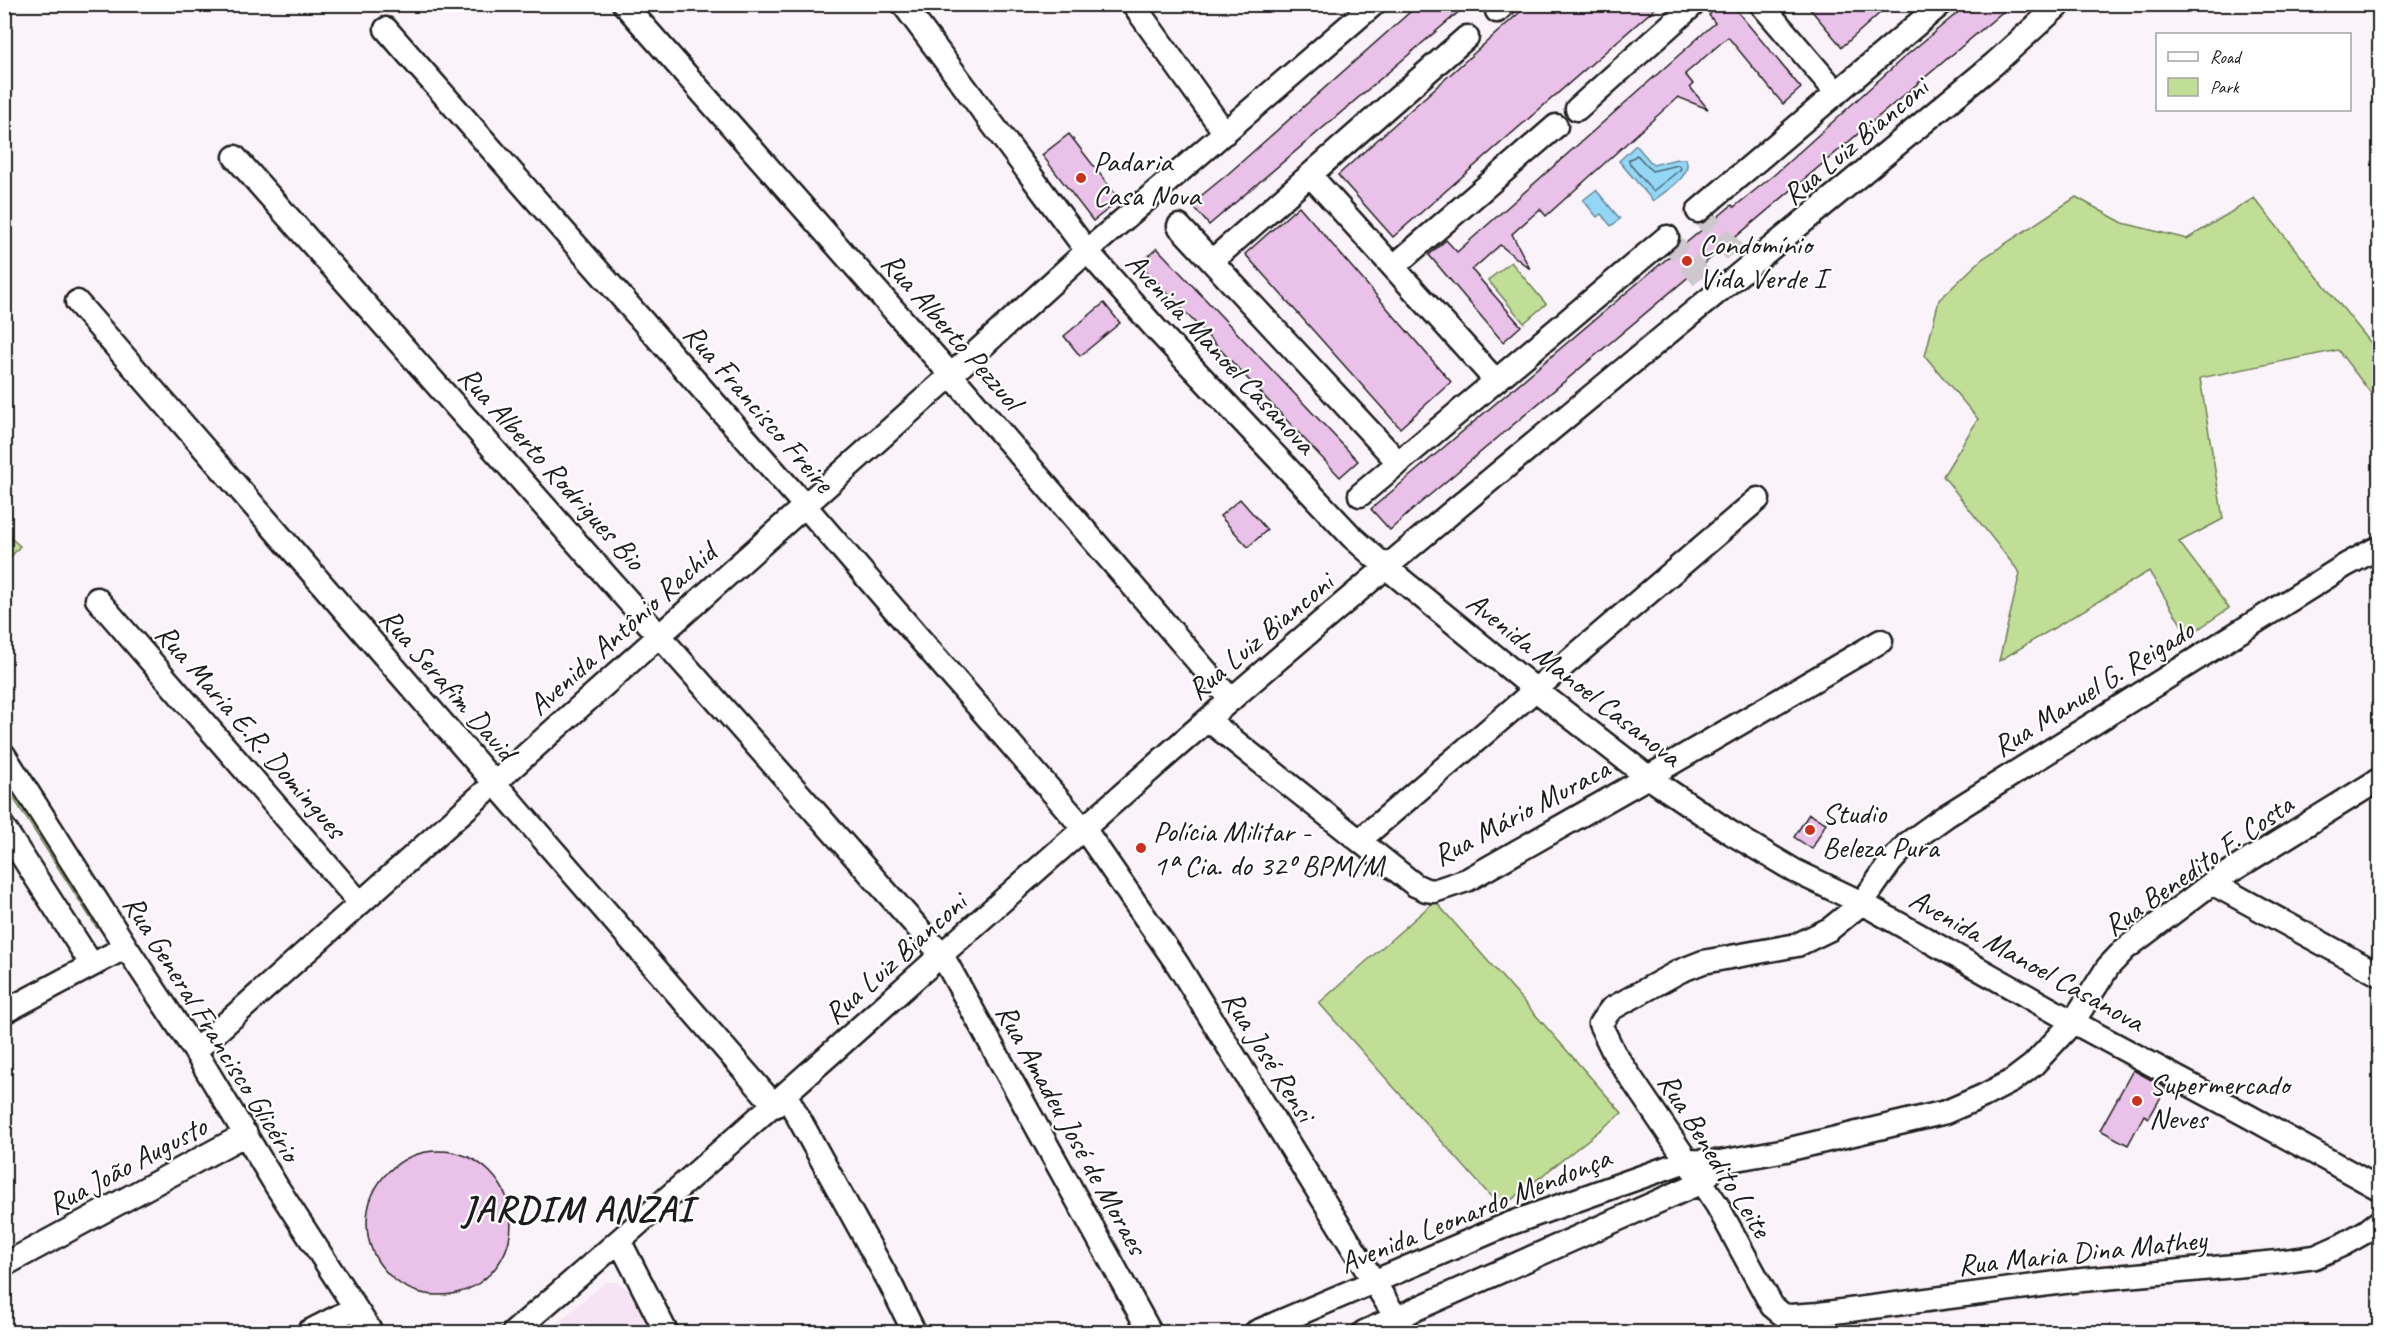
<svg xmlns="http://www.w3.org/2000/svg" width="2384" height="1337" viewBox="0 0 2384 1337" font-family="Caveat,sans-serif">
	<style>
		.built { fill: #f6e4f5 }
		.green { fill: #c1de96; stroke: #6e7d59; stroke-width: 1.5 }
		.water { fill: #93d6f5; stroke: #638c9e; stroke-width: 1.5 }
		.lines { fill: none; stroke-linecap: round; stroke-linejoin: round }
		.shore { stroke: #4c6673; stroke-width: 1.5 }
		.building { fill: #eac1e8; stroke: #1c1c1c; stroke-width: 1.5 }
		.minor-tunnel { stroke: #cec8ce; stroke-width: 22; stroke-dasharray: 22 11; stroke-linecap: butt }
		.minor-casing { stroke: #1c1c1c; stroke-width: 27 }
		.minor { stroke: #fff; stroke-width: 22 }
		.poi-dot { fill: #c8321e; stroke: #fff; stroke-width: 2 }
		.labels { text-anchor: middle; stroke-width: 4.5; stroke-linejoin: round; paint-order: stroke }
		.street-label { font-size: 30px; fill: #1c1c1c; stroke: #fff }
		.poi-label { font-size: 30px; fill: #1c1c1c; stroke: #fff; text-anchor: start }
		.district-label { font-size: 36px; font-weight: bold; letter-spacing: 1.5px; fill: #1c1c1c; stroke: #fff }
	</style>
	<rect width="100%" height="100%" fill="#fbf3fa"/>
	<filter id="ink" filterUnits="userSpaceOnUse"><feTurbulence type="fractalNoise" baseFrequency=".0167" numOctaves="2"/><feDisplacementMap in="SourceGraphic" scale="12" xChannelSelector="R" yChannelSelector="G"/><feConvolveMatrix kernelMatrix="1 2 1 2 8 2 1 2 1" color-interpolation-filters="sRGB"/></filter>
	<g filter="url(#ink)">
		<path class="built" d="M605 1282H617L629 1290 651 1332H547Z"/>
		<path class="green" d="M2076 197 2123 223 2187 239 2254 198 2379 353V404L2338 350 2200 378 2223 519 2179 542 2229 608 2188 636 2149 571 1999 661 2020 573 1943 476 1978 419 1925 356 1939 300 1982 259Z
			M1511 262 1546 304 1524 323 1488 280Z
			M5 533 20 546 5 564Z
			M19 782 109 924 97 928 5 785V783Z
			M1435 901 1622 1113 1501 1208 1319 1003Z"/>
		<path class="water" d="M1636 145 1653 165 1677 159H1686C1693 177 1665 191 1653 201L1619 161Z
			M1596 190 1620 219 1611 226 1601 214 1597 217 1583 200Z"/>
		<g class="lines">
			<path class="shore" d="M1637 155 1652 171 1678 165 1681 169 1653 191 1629 163V160Z"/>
		</g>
		<path class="building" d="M1419 4H1468L1209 225 1191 204 1229 173Z
			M1529 4H1660L1393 237 1338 175Z
			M1721 4H1731L1801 88 1783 104 1728 37 1685 74 1693 84 1690 87 1708 109 1678 97 1546 216 1540 209 1512 234 1530 269 1500 245 1472 270 1521 326 1503 342 1429 255 1446 240 1457 252 1715 23 1709 15Z
			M1806 4H1890L1842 47Z
			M1968 4H2012L1418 505 1390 530 1371 509 1652 271 1732 205 1734 207 1774 175 1901 60Z
			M1069 134 1120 200 1093 221 1042 155Z
			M1299 206 1451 382 1400 428 1245 254Z
			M1157 248 1358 461 1340 477 1140 264Z
			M1104 303 1120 323 1080 356 1064 336Z
			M1240 499 1267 530 1248 547 1220 516Z
			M1809 814 1826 823 1812 849 1794 837Z
			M2133 1070 2166 1088 2149 1118 2144 1115 2128 1145 2100 1130Z
			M367 1223a72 72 0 1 1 144 0a72 72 0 1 1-144 0Z"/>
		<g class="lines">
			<path class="minor-tunnel" d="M1698 211 1736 254
				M1667 237 1702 278"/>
			<defs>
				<path id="minor" d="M624 4 951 375 1231 700
					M903 4 1087 251 1155 328 1352 537 1387 568 1536 690 1648 777 1731 833 1795 871 1862 903 2073 1022 2250 1117 2380 1189
					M1133 4 1225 133
					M1761 4 1837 93
					M1497 11 1505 4
					M386 29 805 506 1085 830 1178 965 1405 1332
					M1577 109 1694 4
					M235 157 942 955 1150 1332
					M1310 175 1496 381
					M1698 211 1941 4
					M1179 226 1399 463
					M1212 261 1467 37
					M1393 267 1556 126
					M77 302 775 1106
					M1360 495 1667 237
					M2380 550 2376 549 2346 565 1946 816 1907 844 1890 863 1862 903 1830 929 1797 945 1703 962 1680 971 1611 1009 1600 1024 1614 1053 1717 1205 1772 1306 1783 1315 1790 1316 1819 1314 2072 1281 2278 1262 2315 1257 2342 1245 2367 1231 2380 1221
					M97 599 360 903
					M1208 720 1415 885 1426 890 1434 891 1467 880 1648 777 1881 641
					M4 755 126 947 195 1051 277 1187 371 1332
					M4 828 92 965
					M1360 840 1758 499
					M2212 883 2380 975
					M4 1012 126 947
					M195 1051 951 375 1087 251 1374 4
					M786 1095 891 1285 914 1332
					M620 1242 666 1332
					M4 1265 246 1134
					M308 1332 355 1308
					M514 1332C749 1130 977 920 1212 716 1468 494 1733 281 1994 64L2060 4
					M1256 1332 1509 1224 1686 1161 1720 1162 1786 1150 1946 1112 1983 1096 2012 1081 2033 1065 2073 1022 2108 967 2125 949 2212 883 2380 779
					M1364 1332 1702 1182 1711 1172"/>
			</defs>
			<use href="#minor" class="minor-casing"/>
			<use href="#minor" class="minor"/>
		</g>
	</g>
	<g class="poi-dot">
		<circle cx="1081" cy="178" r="6"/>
		<circle cx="1687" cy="261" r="6"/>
		<circle cx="1810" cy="830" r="6"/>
		<circle cx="1141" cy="848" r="6"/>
		<circle cx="2137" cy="1101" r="6"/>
	</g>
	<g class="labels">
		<g class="street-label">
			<text transform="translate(1855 141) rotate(-40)" y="10">Rua Luiz Bianconi</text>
			<text transform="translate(952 331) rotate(49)" y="10">Rua Alberto Pezzuol</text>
			<text transform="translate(1221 353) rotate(47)" y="10">Avenida Manoel Casanova</text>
			<text transform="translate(759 408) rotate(49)" y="10">Rua Francisco Freire</text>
			<text transform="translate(552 468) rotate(48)" y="10">Rua Alberto Rodrigues Bio</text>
			<text transform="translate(622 629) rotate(-42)" y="10">Avenida Antônio Rachid</text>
			<text transform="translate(1260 636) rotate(-40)" y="10">Rua Luiz Bianconi</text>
			<text transform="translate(1574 679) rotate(38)" y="10">Avenida Manoel Casanova</text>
			<text transform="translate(448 684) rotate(49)" y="10">Rua Serafim David</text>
			<text transform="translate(2093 688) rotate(-32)" y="10">Rua Manuel G. Reigado</text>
			<text transform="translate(251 731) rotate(49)" y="10">Rua Maria E.R. Domingues</text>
			<text transform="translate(1521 812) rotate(-28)" y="10">Rua Mário Muraca</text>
			<text transform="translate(2198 865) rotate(-35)" y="10">Rua Benedito F. Costa</text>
			<text transform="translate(895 958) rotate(-42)" y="10">Rua Luiz Bianconi</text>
			<text transform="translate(2027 960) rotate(29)" y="10">Avenida Manoel Casanova</text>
			<text transform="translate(212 1028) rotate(58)" y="10">Rua General Francisco Glicério</text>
			<text transform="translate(1269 1056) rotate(58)" y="10">Rua José Rensi</text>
			<text transform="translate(1072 1129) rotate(61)" y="10">Rua Amadeu José de Moraes</text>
			<text transform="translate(1715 1155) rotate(58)" y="10">Rua Benedito Leite</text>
			<text transform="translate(127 1165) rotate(-28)" y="10">Rua João Augusto</text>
			<text transform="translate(1475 1210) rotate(-22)" y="10">Avenida Leonardo Mendonça</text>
			<text transform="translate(2082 1252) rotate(-6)" y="10">Rua Maria Dina Mathey</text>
		</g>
		<g class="poi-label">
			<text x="1093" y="171">Padaria<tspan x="1093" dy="34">Casa Nova</tspan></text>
			<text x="1699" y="254">Condomínio<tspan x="1699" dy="34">Vida Verde I</tspan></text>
			<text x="1822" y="823">Studio<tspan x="1822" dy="34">Beleza Pura</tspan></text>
			<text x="1153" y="841">Polícia Militar -<tspan x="1153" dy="34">1ª Cia. do 32º BPM/M</tspan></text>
			<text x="2149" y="1094">Supermercado<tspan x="2149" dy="34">Neves</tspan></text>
		</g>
		<g class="district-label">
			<text x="578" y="1221">JARDIM ANZAI</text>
		</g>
	</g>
	<rect width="2384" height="1337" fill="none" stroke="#fff" stroke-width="24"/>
	<rect x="12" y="12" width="2360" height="1313" fill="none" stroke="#1c1c1c" stroke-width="2" filter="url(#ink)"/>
	<rect x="2156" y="33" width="195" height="78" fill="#ffffff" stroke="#a4a4a4" stroke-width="1.5"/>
	<rect x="2168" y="52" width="30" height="9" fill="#ffffff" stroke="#a4a4a4" stroke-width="1.5"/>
	<text x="2210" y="63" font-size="18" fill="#1c1c1c">Road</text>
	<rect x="2168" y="78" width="30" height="18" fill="#c1de96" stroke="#a4a4a4" stroke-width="1.5"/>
	<text x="2210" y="93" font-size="18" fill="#1c1c1c">Park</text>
</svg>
